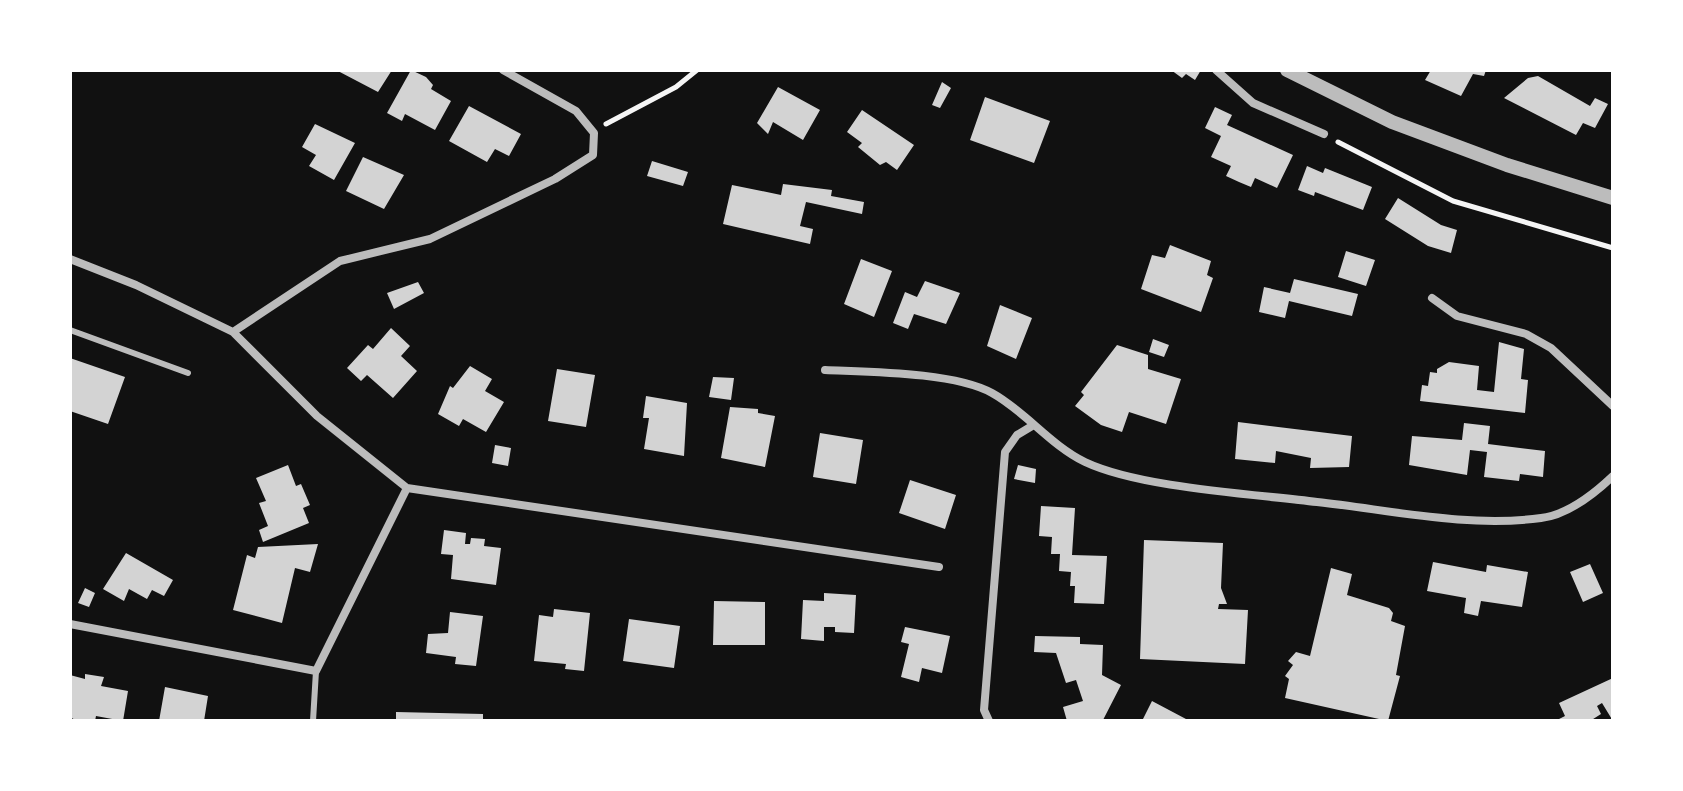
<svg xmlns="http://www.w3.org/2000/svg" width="1683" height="791" viewBox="0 0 1683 791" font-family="'Roboto Condensed',sans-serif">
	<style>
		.building { fill: #d3d3d3 }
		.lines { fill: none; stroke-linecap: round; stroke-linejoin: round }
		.path { stroke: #f5f5f5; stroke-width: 5 }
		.service { stroke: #bcbcbc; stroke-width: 6 }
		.minor { stroke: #bcbcbc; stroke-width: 8 }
		.tertiary { stroke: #bcbcbc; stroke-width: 14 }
	</style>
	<rect width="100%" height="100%" fill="#111"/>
	<path class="building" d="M336 70H392L378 92Z
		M411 70 426 77 433 85 431 89 451 101 435 130 405 114 402 121 387 113Z
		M1171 70H1201L1195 80 1186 74 1182 78Z
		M1431 70H1486L1484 76 1473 74 1461 96 1425 80Z
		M1538 76 1590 106 1595 98 1608 104 1595 128 1583 123 1576 135 1504 98 1528 78Z
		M942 82 951 88 940 108 932 105Z
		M778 87 820 110 803 140 773 122 768 134 757 123Z
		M985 97 1050 121 1034 163 970 140Z
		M469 106 521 134 509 156 495 149 487 162 449 141Z
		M1215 107 1232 115 1227 125 1293 155 1277 188 1255 178 1251 187 1239 182 1226 176 1231 166 1211 157 1221 136 1205 128Z
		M862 110 914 145 897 170 886 162 880 165 858 147 862 143 847 132Z
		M315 124 355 143 334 180 309 166 316 155 302 147Z
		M363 157 404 175 384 209 346 191Z
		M652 161 688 172 683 186 647 176Z
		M1307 166 1323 173 1325 168 1372 187 1363 210 1315 192 1314 196 1298 190Z
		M783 184 832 190 831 196 864 202 862 214 806 202 800 226 813 229 810 244 723 224 732 185 781 195Z
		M1398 198 1441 225 1457 230 1451 253 1428 246 1385 219Z
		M1170 245 1211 261 1207 275 1213 278 1201 312 1141 289 1152 255 1165 258Z
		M1346 251 1375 260 1366 286 1338 277Z
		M861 259 892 271 874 317 844 304Z
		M1294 279 1358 294 1352 316 1289 301 1285 318 1259 312 1264 287 1290 293Z
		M925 281 960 293 946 324 914 314 908 329 893 323 905 292 917 297Z
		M418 282 424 293 394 309 387 293Z
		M1000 305 1032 318 1016 359 987 346Z
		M391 328 410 346 401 356 417 371 393 398 367 375 361 381 347 368 368 345 373 349Z
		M1153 339 1169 345 1164 357 1149 352Z
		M1499 342 1524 349 1521 379 1528 380 1525 413 1420 401 1422 385 1428 386 1430 372 1437 373V369L1449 362 1479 366 1477 390 1494 392Z
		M1117 345 1148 355V369L1181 379 1166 424 1129 412 1122 432 1101 425 1075 406 1084 395 1081 392Z
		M70 358 125 377 108 424 70 411Z
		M470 366 492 379 485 391 504 402 486 432 463 419 459 426 438 414 450 386 453 388Z
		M557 369 595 375 586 427 548 421Z
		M713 377 734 378 731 400 709 397Z
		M646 396 687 403 684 456 644 449 649 418H643Z
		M730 407 758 409V413L775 416 765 467 721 458Z
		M1238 422 1352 436 1349 467 1310 468 1311 458 1276 451 1275 463 1235 459Z
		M1464 423 1490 426 1488 444 1545 451 1543 477 1520 474 1519 481 1484 477 1487 452 1470 450 1467 475 1409 465 1412 436 1462 440Z
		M820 433 863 440 856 484 813 477Z
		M495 445 511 448 508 466 492 463Z
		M288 465 296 486 301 484 310 505 303 508 309 523 263 542 259 530 268 526 259 503 266 501 256 478Z
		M1018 465 1036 469 1035 483 1014 479Z
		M910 480 956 495 945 529 899 513Z
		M1041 506 1075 508 1072 555 1107 556 1104 604 1074 603 1075 586H1070L1071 572 1059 571 1060 554H1051L1052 537 1039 536Z
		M444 530 466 533 465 544H470L471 538 485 539 484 546 501 548 496 585 451 579 453 555 441 554Z
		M1144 540 1223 543 1221 588 1227 604H1219L1218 609 1248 610 1245 664 1140 659Z
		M318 544 310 572 295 568 282 623 233 610 247 555 255 558 258 547Z
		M126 553 173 580 164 596 152 590 147 599 129 589 124 601 103 589Z
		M1433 562 1486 572 1487 565 1528 572 1522 607 1481 601 1478 616 1464 613 1466 598 1427 591Z
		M1590 564 1603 593 1583 602 1570 572Z
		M1331 568 1352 574 1347 595 1389 608 1393 613 1391 621 1405 626 1396 675 1400 676 1388 721 1285 698 1289 679 1285 676 1293 665 1288 661 1296 652 1310 656Z
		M85 588 95 593 89 607 78 603Z
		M824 593 856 595 854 633 835 632V627H824V641L801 639 803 600 824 601Z
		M714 601 765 602V645H713Z
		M554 609 590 613 584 671 565 669 566 664 534 661 539 615 553 617Z
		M450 612 483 616 476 666 455 664 456 657 426 653 428 634 448 633Z
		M629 619 680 626 674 668 623 661Z
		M905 627 950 636 942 673 922 668 919 682 901 677 909 644 901 642Z
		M1035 636 1080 637V644L1103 645 1102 675 1121 685 1103 720 1067 721 1063 707 1083 701 1076 680 1066 683 1056 653 1034 652Z
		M85 674 104 677 101 686 128 691 123 721 96 716 95 721H77L70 717V675L85 679Z
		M1613 678V721L1602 703 1597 706 1601 714 1590 721H1555L1565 716 1559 703Z
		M165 687 208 696 204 721H159Z
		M1152 701 1186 719 1185 721H1142Z
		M396 712 483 714V721H396Z"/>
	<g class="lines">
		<path class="path" d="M606 124 676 87 697 70
			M1338 142 1453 201 1613 248"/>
		<path class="service" d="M70 330 188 373
			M313 721 316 671"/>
		<path class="minor" d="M1216 70 1253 103 1324 134
			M70 259 136 285 233 332 317 416 407 488 939 567
			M1432 298 1457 316 1526 334 1551 348 1613 406
			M233 332 340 261 430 239 555 179 593 155 594 133 576 111 503 70
			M825 370C869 372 954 372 992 393 1025 411 1050 445 1085 462 1140 488 1254 494 1317 502 1390 510 1468 528 1541 518 1568 515 1594 494 1613 476
			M70 624 316 671 407 488
			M989 721 984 710 1005 452 1017 435 1032 426"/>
		<path class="tertiary" d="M1287 70 1392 122 1507 165 1613 198"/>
	</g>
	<rect width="1683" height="791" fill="none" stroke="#ffffff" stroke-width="144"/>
</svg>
